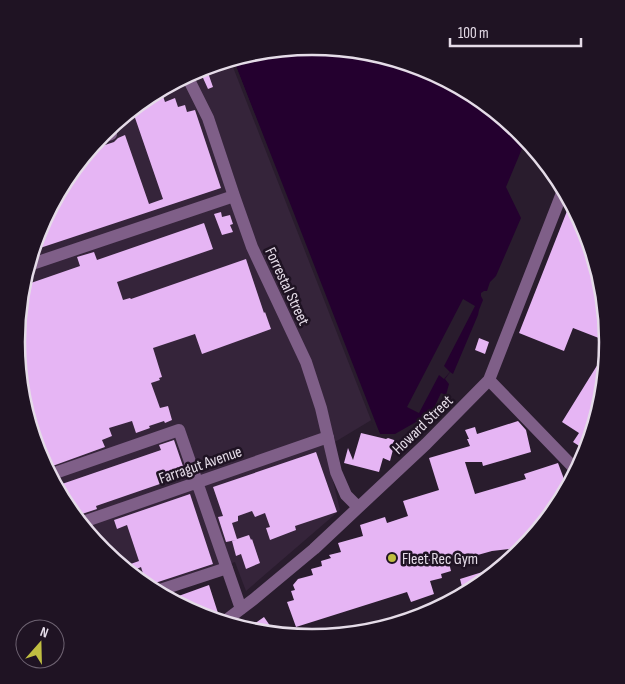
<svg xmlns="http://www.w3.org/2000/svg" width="625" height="684" viewBox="0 0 625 684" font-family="'Sofia Sans Condensed',sans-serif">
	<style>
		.built { fill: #35243a }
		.water { fill: #24002f }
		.pier { fill: #291c2d }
		.building { fill: #e6b5f4 }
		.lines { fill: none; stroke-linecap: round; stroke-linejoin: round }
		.minor { stroke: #7f5f88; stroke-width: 12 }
		.poi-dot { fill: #c0be41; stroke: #1f1323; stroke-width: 2 }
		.labels { text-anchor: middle; stroke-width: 5; stroke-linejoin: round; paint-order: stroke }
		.street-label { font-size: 16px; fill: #e5dce8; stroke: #1f1323 }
		.poi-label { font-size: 16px; fill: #e5dce8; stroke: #1f1323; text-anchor: start }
		.rim { fill: none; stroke: #e5dce8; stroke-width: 2.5 }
	</style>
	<rect width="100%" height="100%" fill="#291c2d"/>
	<path class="built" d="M233 61 373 419 325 448 340 510 246 591 235 562 156 587 103 551 39 455 16 342 39 228 103 132 199 68Z"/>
	<path class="water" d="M313 46 426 68 522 133 526 139 506 187 521 218 496 276 490 282 487 291H484L481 293V296L483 300 479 310 478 315 453 374 450 372 445 379 449 384 446 395 441 393 433 410 430 414 395 434H380L373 419 234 61Z"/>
	<path class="pier" d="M234 61 293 211 380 434H377L371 420 231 62Z
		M463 299 475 306 444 366 450 372 444 379 439 375 419 413 407 407Z"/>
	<path class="building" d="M206 67 213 87 208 89 199 69Z
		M162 93 165 102 175 98 178 107 185 105 187 112 195 110 221 188 37 249 36 245 39 228 94 146H102L114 142 118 138 125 135 149 204 163 199 133 112Z
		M567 211 577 215 586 229 609 342 573 328 564 351 519 333Z
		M221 212 222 217 230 215 233 224 230 225 233 232 222 235 214 214Z
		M204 223 213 249 117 282 123 300 130 298 131 299 246 259 264 313 265 312 271 329 202 354 195 334 153 348 162 377 159 378 160 380 151 383 160 408 168 406 172 420 165 423 164 421 149 426 150 428 136 433 132 421 109 428 112 436 102 440 105 447 47 468 39 455 16 342 28 284 80 266 77 257 94 252 97 260Z
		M479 338 489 342 485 354 475 350Z
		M606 351 607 352 587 451 573 442 579 433 562 422Z
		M518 421 526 430 531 452 483 466 482 462H465L475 494 526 479 524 474 558 463 564 479 572 477 527 543 509 549 492 551 449 563 451 571 441 574 442 578 430 581 434 594 411 602 407 592 296 627 287 602 294 600 291 591 295 590 293 585 298 579 313 575 311 569 322 566 321 561 331 558 329 555 341 552 338 543 363 536 360 525 385 517 387 523 408 516 403 501 439 490 429 458 470 446 467 439H469L465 430 475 427 477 434Z
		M361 433 386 439 388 438 394 440 395 442 390 461 383 458 379 472 344 463 348 448 353 460Z
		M174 440 186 475 96 506 97 509 82 514 81 511 77 512 59 485 161 450 159 445Z
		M316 452 337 512 295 526 296 530 270 540 266 528 270 527 265 513 255 517 252 511 238 516V521L232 523 237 539 249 535 251 540 252 539 260 563 246 569 241 554 236 556 232 541 236 540 226 542 218 517 223 516 213 487Z
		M190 494 213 564 152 584 145 580 141 567 132 571 125 566 139 561 127 525 117 529 114 520Z
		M492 569 493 571 463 591 460 579Z
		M209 585 218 613 206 617 199 616 173 598Z
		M264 617 273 630 251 626Z"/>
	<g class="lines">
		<path class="minor" d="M187 76 208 118 234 196 252 247 306 362 321 408 336 472 346 495 358 507
			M99 138 111 134 109 129
			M32 264 234 196
			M489 380 576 470
			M52 474 179 430 241 609
			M83 522 328 437
			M160 590 227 568
			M225 621 254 599 314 549 426 444 489 380 562 193"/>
	</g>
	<circle class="poi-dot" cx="392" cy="558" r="5"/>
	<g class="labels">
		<g class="street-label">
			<text transform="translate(288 286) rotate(65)" y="6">Forrestal Street</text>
			<text transform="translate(422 424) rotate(-44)" y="6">Howard Street</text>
			<text transform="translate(200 464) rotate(-19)" y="6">Farragut Avenue</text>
		</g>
		<g class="poi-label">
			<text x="402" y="564">Fleet Rec Gym</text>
		</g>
	</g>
	<path d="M0 0H625V684H0ZM25 342a287 287 0 1 1 574 0a287 287 0 1 1-574 0Z" fill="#1f1323" fill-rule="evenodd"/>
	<path class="rim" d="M25 342a287 287 0 1 1 574 0a287 287 0 1 1-574 0Z"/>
	<g transform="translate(40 644) rotate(20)"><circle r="24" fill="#1f1323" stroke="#6e6372"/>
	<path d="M0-4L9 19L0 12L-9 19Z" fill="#c0be41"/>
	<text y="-8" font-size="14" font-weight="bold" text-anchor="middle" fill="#e5dce8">N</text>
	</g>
	<path d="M450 38v8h131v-8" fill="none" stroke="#e5dce8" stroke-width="2.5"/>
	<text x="458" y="38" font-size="15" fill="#e5dce8" stroke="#1f1323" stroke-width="4" paint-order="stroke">100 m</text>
</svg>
